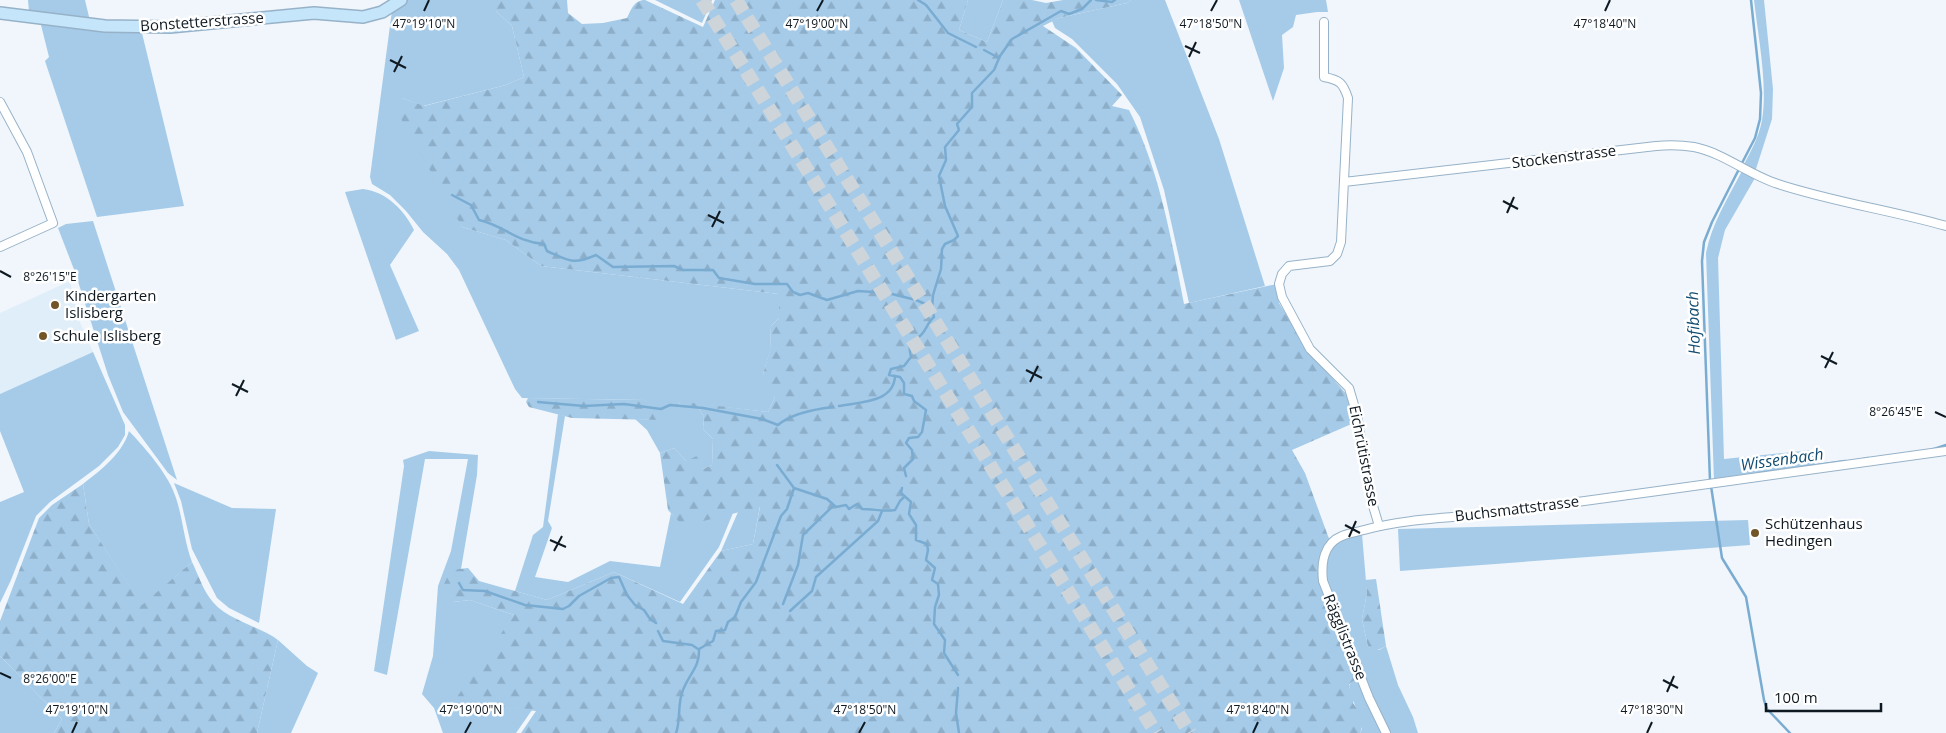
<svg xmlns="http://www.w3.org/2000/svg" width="1946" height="733" viewBox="0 0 1946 733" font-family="'Open Sans',sans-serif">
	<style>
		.built { fill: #e0eef9 }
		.grass { fill: #a5cbe9 }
		.forest { fill: url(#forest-firs) }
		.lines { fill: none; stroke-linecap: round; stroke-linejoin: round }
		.stream { stroke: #7aacd2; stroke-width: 2.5 }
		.highway-tunnel { stroke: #ced5da; stroke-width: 14; stroke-dasharray: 14 7; stroke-linecap: butt }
		.street-casing { stroke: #97b2c8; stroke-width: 10 }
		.secondary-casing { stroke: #97b2c8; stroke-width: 14 }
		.street { stroke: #fff; stroke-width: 8 }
		.secondary { stroke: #c4e5fa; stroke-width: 11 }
		.ticks { fill: none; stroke: #0f1921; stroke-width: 2 }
		.poi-dot { fill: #725429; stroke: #fff; stroke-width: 2 }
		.labels { text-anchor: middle; stroke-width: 5; stroke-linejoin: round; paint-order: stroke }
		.street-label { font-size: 15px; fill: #0f1921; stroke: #fff }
		.poi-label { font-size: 15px; fill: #0f1921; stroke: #fff; text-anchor: start }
		.water-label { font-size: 16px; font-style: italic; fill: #114c71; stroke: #fff }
		.ticks-label { font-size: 12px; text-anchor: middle; fill: #0f1921; stroke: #fff; stroke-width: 5; stroke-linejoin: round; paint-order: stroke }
	</style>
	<defs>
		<pattern id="forest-firs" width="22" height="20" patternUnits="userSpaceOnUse" patternTransform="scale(1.25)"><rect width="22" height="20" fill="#a5cbe9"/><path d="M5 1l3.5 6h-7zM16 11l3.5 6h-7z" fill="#8daec8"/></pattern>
	</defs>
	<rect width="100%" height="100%" fill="#f0f6fb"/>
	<path class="built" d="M70 281 79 320 93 352 0 394V313Z"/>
	<path class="grass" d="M28 0H85L90 21 29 12Z
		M406 0H496V11L512 26 524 77 506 85 423 106 402 98 462 227 506 240 541 266 779 294V318L771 326 770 351 763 374 775 397 768 412 678 402 681 405 699 409 704 417 703 429 713 439 712 465 703 469 686 461 674 448 660 453 647 430 635 419 658 420 645 400 522 398 515 389 459 270 447 254 423 232 406 211 390 195 372 184 370 177 391 18 392 12Z
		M655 0H712L702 23Z
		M968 0H1003L987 42 959 30Z
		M1131 0H1165L1219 139 1265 286 1189 303 1164 190 1140 117 1117 84 1072 39 1055 28 1052 21 1059 18 1127 3Z
		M1239 0H1326L1328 12H1317L1296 15 1293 27 1282 35 1284 68 1273 101Z
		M1754 0H1764L1773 89 1772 119 1755 172 1743 166C1751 151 1759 137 1762 120 1768 85 1758 36 1754 0Z
		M40 21 141 29 184 206 97 217 45 61 49 57Z
		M1742 171 1755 178 1725 230 1718 258 1724 459 1813 450 1815 468 1714 481 1706 253C1712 223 1728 198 1742 171Z
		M363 189C387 192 404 210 414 230L390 265 419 331 396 340 345 192Z
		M93 221 177 480 168 473 123 412 108 375 75 272 58 228 66 224Z
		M93 352 125 425V435L118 447 99 466 50 502 36 516 11 580 0 603V502L24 492 0 431V394Z
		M558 414 565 416 548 521 552 528 535 577 568 582 610 561 660 567 671 513 683 525 733 513 719 547 680 602 614 572 547 600 515 591 533 535 543 527Z
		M129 431C146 449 169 475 176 498 183 519 184 541 192 562L142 606 89 524 83 484C101 470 123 453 129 431Z
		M429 451 478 455 477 475 461 569 451 571 453 602 470 600 514 615 460 702 532 710 516 733H443L434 708 422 694 433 656 438 586 451 551 468 459H425L387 675 374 671 404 466 403 460Z
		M174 483 232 508 276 509 259 623 229 608 217 598 192 549 181 501Z
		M760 506 753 544 721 551 738 512Z
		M1748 520 1750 545 1400 571 1398 529Z
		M1410 525 1362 534 1367 593 1362 619 1368 647 1379 650 1386 646 1398 685 1413 717 1418 733H1388L1379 714 1324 579C1321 529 1372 529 1410 525Z
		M278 640 307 666 318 673 291 733H257Z
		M0 656 62 719 54 733H0Z
		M1359 678 1384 733H1360L1362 729 1349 686 1352 681Z"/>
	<path class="forest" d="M496 0H567L568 13 582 24 603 23 627 18C631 10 634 0 645 0L703 27 715 0H968L959 30 987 42 1003 0H1032L1046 3 1063 0H1131L1127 3 1059 18 1043 26 1076 48 1122 95 1112 106 1129 110C1160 171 1171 238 1184 304L1277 284 1279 303 1310 353 1349 397 1356 422 1292 450 1305 473 1328 536 1330 540 1320 581 1359 678C1342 686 1351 687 1355 697L1353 703C1359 712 1365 723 1360 733H521L536 711 459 702 457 697 514 615 470 600 453 602 442 588 451 570 468 568 479 581 547 600 614 572 683 604 721 551 753 544 760 507 683 526 668 510 660 453 674 448 686 461 699 455 703 469 712 465 713 439 703 429 704 417 699 409 681 405 677 401 768 412 775 397 765 391 763 374 770 350 771 326 779 318V294L541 266 506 240 462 227 396 110 402 98 424 106 506 85 524 77 512 26 496 11Z
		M528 398 645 400 662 415 658 420 572 418 529 407 526 402Z
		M83 484 89 524 142 605 192 562C198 574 202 587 209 597 224 620 258 625 278 640L257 733H54L62 719 0 656V621L39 518 52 505Z
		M1376 579 1386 646C1379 650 1375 652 1368 647L1362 619 1367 593 1365 580Z"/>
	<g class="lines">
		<path class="stream" d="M918 0 926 5 948 33 976 47
			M1096 0 1112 2 1115 0
			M984 50 999 58
			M1742 163 1755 138 1760 119 1761 93 1751 0
			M452 195 471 205 479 220C503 225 516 242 544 244L547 251C569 261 573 265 596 255L613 267 674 266 683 270H713L719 278 755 284H787L793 292 800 295 808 293 827 300 858 291 888 293 916 300 932 307
			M538 402 584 406 624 404 661 409 670 405 703 408 762 419 778 425C792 413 816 409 833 407
			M839 406C859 402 894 403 895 376
			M1931 450 1946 445
			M1859 460 1868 458
			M777 465 794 488 827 499 836 507 846 505 849 509 857 504 862 509C874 509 884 512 895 510L900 501 904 497
			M1760 473 1845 461
			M906 476 904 468 913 459 912 450 906 443 909 438 918 437 922 432 926 410 914 401 912 396 904 394V383L900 377 889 375 891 369 904 366 911 357C910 353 909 349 910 345 912 340 919 338 922 334 927 328 928 322 934 317L932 309 933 295 941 269 942 249 945 244 954 240 958 236 945 206 939 176 946 160 945 147 959 130 957 124 972 107V93L994 70 1000 56 1012 39 1061 11 1069 14 1082 9 1091 0
			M1710 481 1702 261 1704 242 1712 222 1738 171
			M1711 486 1722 558 1746 597 1764 700 1767 709 1790 733
			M902 488 901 493 911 502 909 514 916 525V540L927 544 928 550 926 560 935 568 932 580 938 584 939 595 935 607 934 624 945 640 944 653 958 675
			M459 583 463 590 485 591 525 605 563 609 569 606 579 596 611 578 619 577 627 595 635 605 644 610 650 619 656 623
			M783 604 798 565 803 535 834 505
			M790 611 812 591 816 577 878 521 882 511
			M658 631 663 641 692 645 698 649
			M958 688 956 713 959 733
			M676 733C681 720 677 704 683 690 689 674 700 667 699 649L713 641 716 631 725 630 728 622 735 617 741 602 756 582 781 516 787 509 794 488"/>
		<path class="highway-tunnel" d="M702 0 1156 733
			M736 0 1190 733"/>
		<defs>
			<path id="street" d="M1324 22V77C1340 80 1343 83 1348 98L1341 242 1337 254 1330 261 1289 266 1282 274 1279 284 1282 297 1310 349 1349 388 1357 415 1371 499 1379 526
				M0 102 27 152 53 223 0 247
				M1344 182 1656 146C1668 145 1681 145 1694 147 1724 153 1749 175 1778 184 1833 202 1890 210 1946 226
				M1386 733 1369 698 1323 581C1321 563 1324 543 1342 536 1349 533 1357 532 1364 530 1412 517 1462 518 1511 511 1656 491 1801 472 1946 451"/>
			<path id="secondary" d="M0 13 105 26 170 27 314 13 363 17 382 12 401 0"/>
		</defs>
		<use href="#street" class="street-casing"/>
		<use href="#secondary" class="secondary-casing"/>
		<use href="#street" class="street"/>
		<use href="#secondary" class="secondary"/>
	</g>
	<path class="ticks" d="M424 11 429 0M817 11 823 0M1211 11 1217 0M1605 11 1610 0M1185 46 1200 53M1189 57 1196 42M390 60 406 68M394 72 402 56M1503 201 1518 209M1507 213 1514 197M708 215 724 223M712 227 720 211M0 271 11 277M1821 356 1837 364M1825 368 1833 352M1026 370 1042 378M1030 382 1038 366M232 384 248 392M236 396 244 380M1935 412 1946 417M1345 525 1360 533M1349 537 1356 521M550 540 566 547M554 551 562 536M0 673 11 678M1663 680 1678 688M1667 692 1674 676M72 733 77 722M465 733 471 722M859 733 865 722M1253 733 1258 722M1647 733 1652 722"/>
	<g class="poi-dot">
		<circle cx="55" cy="305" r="5"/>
		<circle cx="43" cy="336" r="5"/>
		<circle cx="1755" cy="533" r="5"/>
	</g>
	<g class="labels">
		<g class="street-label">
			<text transform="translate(202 22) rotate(-4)" y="5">Bonstetterstrasse</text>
			<text transform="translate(1564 157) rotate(-7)" y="5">Stockenstrasse</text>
			<text transform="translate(1364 456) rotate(79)" y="5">Eichrütistrasse</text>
			<text transform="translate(1517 509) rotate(-7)" y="5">Buchsmattstrasse</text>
			<text transform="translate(1345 637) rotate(68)" y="5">Rägglistrasse</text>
		</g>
		<g class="poi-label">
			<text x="65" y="301">Kindergarten<tspan x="65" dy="17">Islisberg</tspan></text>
			<text x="53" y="341">Schule Islisberg</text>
			<text x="1765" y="529">Schützenhaus<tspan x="1765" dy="17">Hedingen</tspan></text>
		</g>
		<g class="water-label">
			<text transform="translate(1693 323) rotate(-92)" y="6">Hofibach</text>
			<text transform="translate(1782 459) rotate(-8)" y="6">Wissenbach</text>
		</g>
	</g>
	<g class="ticks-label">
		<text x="424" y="28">47°19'10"N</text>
		<text x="1211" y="28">47°18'50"N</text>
		<text x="817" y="28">47°19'00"N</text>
		<text x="1605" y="28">47°18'40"N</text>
		<text x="50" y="281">8°26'15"E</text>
		<text x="1896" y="416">8°26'45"E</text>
		<text x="50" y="683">8°26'00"E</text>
		<text x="77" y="714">47°19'10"N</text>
		<text x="471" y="714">47°19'00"N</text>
		<text x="865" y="714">47°18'50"N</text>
		<text x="1258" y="714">47°18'40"N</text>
		<text x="1652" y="714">47°18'30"N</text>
	</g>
	<path d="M1766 703v8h115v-8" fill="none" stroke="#0f1921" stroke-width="2.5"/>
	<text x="1774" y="703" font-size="15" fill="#0f1921" stroke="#ffffff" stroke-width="4" paint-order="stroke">100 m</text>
</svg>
